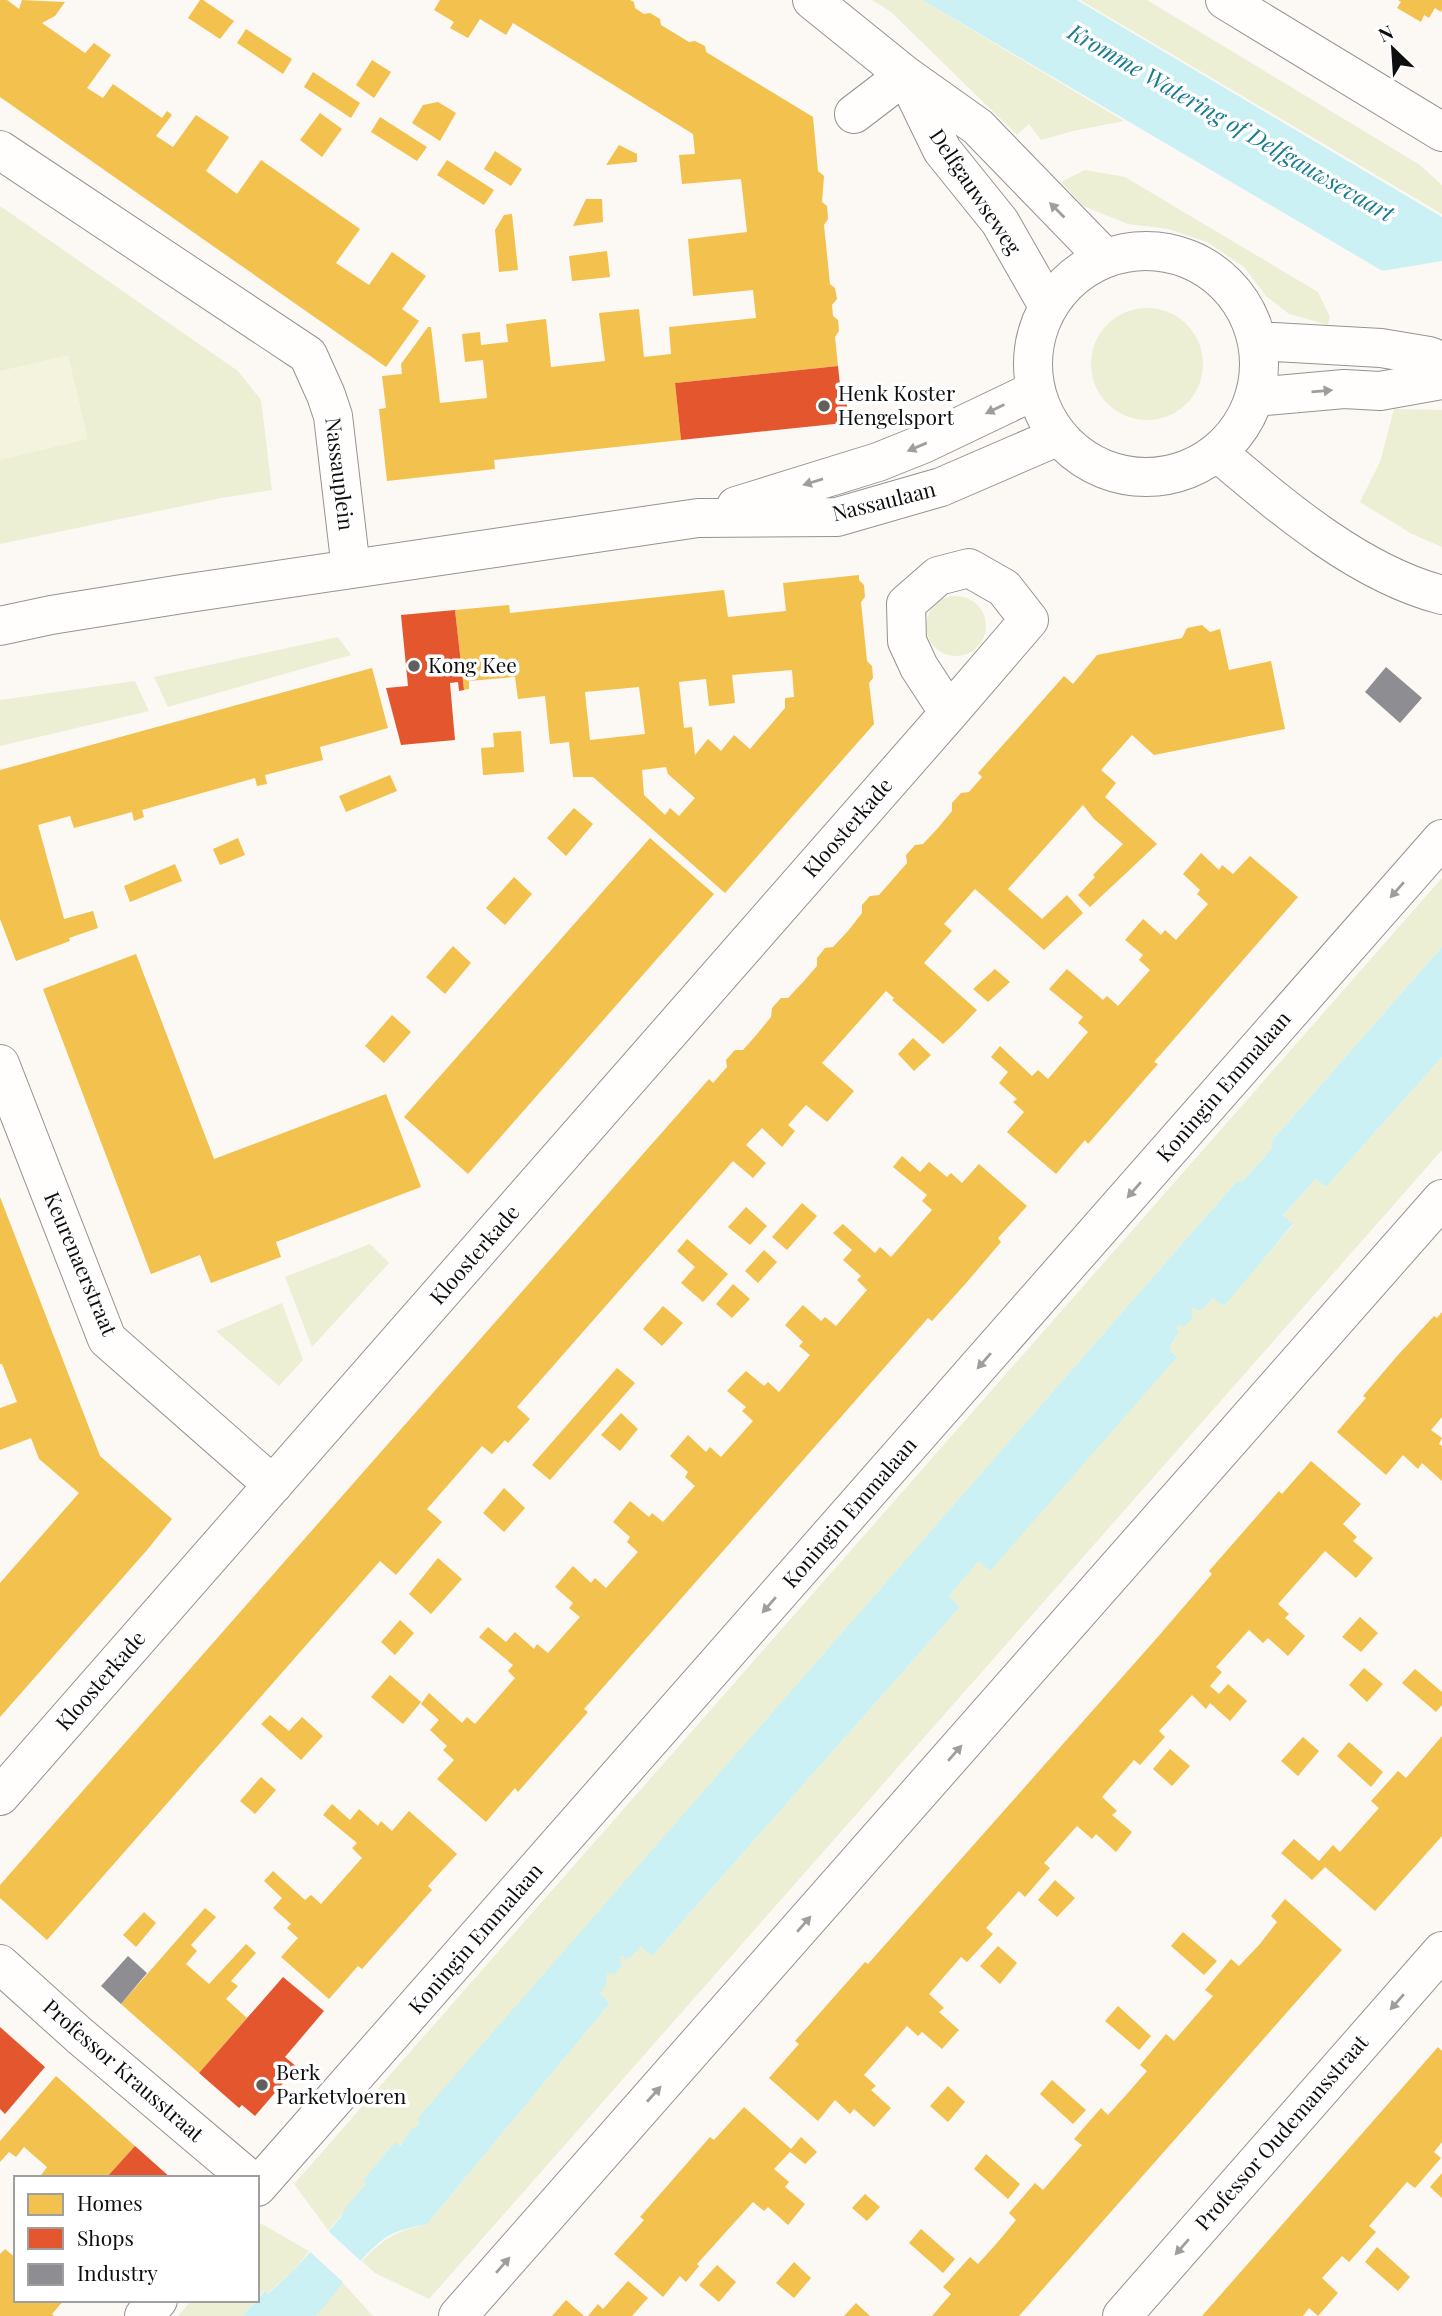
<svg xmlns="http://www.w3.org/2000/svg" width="1442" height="2316" viewBox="0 0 1442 2316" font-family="'Playfair Display',serif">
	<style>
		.green { fill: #ecefd4 }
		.pitch { fill: #f4f4de }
		.water { fill: #cbf1f5 }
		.pier { fill: #fcf8f4 }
		.homes { fill: #f2c14e; fill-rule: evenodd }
		.shops { fill: #e4572e }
		.industry { fill: #8d8d92 }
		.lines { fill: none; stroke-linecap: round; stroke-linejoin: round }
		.minor-casing { stroke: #959392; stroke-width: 40 }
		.minor { stroke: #fffefd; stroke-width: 38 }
		.oneway { fill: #9f9e9d }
		.poi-dot { fill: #61605e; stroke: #fff; stroke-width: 2.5 }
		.labels { text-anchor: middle; stroke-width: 7; stroke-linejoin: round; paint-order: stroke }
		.street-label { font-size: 21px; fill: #0e0e0e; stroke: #fff }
		.poi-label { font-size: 21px; fill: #0e0e0e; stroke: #fff; text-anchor: start }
		.water-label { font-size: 23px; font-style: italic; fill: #197c90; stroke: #fff }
	</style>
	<rect width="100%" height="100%" fill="#fcf8f4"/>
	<path class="green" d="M872 0H922L1124 121 1073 131 1041 140 1029 124 1017 135 891 12Z
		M1080 0H1147L1420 165 1442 185V214Z
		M1085 170 1125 177 1318 292 1330 317 1328 325 1289 314 1266 296 1244 267 1207 242 1168 229 1128 224 1083 206 1061 182Z
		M0 206 238 371 261 400 272 490 221 498 0 544Z
		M1091 364a56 56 0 1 1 112 0a56 56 0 1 1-112 0Z
		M1394 409 1442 410V547L1412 534 1360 502 1380 462Z
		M926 626a30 30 0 1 1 60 0a30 30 0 1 1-60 0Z
		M338 637 351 655 168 707 154 677Z
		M135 681 149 711 0 746V700Z
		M1442 878V947L1270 1143 1273 1147 1242 1182 1238 1180 418 2119 420 2122 399 2146 395 2143 364 2181 367 2184C353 2199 343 2216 328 2230L294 2184Z
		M1442 1057V1150L429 2299 375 2273 362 2261C386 2237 394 2232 427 2224L610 2003 600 1993 606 1972H611L620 1961V1956H624L626 1959 632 1956 641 1947 652 1956 960 1607 949 1596 979 1561 990 1570 1177 1356 1168 1349C1177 1338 1176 1337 1177 1325H1180L1191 1313V1309L1196 1308 1212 1298 1223 1305 1293 1225 1283 1215 1316 1179 1326 1187Z
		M370 1244 389 1263 312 1347 285 1277Z
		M282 1303 303 1360 279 1386 216 1331Z
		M260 2223 309 2251 295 2269 267 2294 264 2291 257 2299V2226Z
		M342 2282 373 2316H316Z
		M192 2300H256L242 2316H178Z"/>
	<path class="pitch" d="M68 355 88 439 0 460V371Z"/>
	<path class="water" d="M922 0H1077L1442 217V306Z
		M1442 947V1057L1326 1187 1316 1179 1283 1215 1293 1224 1224 1306 1212 1298 1206 1306 1197 1311 1196 1308 1191 1309 1193 1318 1185 1326 1177 1325V1330L1179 1331 1169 1349 1177 1357 990 1571 979 1561 949 1596 960 1607 652 1956 641 1947 632 1956 625 1960 624 1956H620L622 1965 615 1974 607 1973 606 1986 600 1993 610 2003 427 2224C413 2227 397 2230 385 2238 357 2259 339 2290 316 2316H242L265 2291 268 2294 295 2269 341 2217 346 2207 366 2184 363 2181 395 2142 400 2146 412 2128 414 2129 420 2122 417 2119 1238 1180 1242 1182 1273 1147 1270 1143Z"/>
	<path class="pier" d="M1442 261V308L1382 274 1384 273 1382 271Z
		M325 2228 364 2264 345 2284 307 2249Z"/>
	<path class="homes" d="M0 0H7L19 9 22 0 65 2 55 16 42 23 85 53 94 43 111 55 87 88 103 98 113 84 162 118 167 111 172 115 156 136 173 147 196 115 229 137 206 171 237 194 261 160 360 229 336 263 369 285 392 252 426 276 402 309 419 321 386 367 0 97Z
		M200 0H203L234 21 220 39 188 18Z
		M440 0H630L634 2 635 8 644 14 650 13 660 19 661 25 689 42 695 41 705 46 706 52 813 117 818 171 824 176 822 202 827 206 828 219 824 225 830 284 835 288 837 299 832 305 833 316 838 320 839 331 835 337 838 366 675 383 681 440 494 460 495 469 387 481 379 409 386 408 382 376 402 374 401 364 428 327H431L440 403 487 398 483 360 465 362 462 334 480 332 481 345 508 342 506 324 546 319 551 367 605 361 599 313 639 309 644 357 671 354 669 327 756 318 753 290 693 296 688 239 747 232 741 179 682 184 679 155 695 154 693 134 513 23 506 35 480 19 468 38 450 28 454 22 434 10Z
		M1398 0H1442V9L1441 12 1435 8 1429 18 1424 15 1421 22 1397 8 1401 2Z
		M246 29 292 59 283 74 237 43Z
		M372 60 391 72 374 98 356 85Z
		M313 72 360 103 351 118 304 87Z
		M438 102 456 113 440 141 412 123 423 105Z
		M320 113 342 129 322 157 300 140Z
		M380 117 427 147 417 161 371 132Z
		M619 145 637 154V162L606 165Z
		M495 151 522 169 511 186 484 169Z
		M447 160 494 190 484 205 437 175Z
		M586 199H602L603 222 573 226Z
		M512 214 518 270 499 272 495 230 504 215Z
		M607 251 610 277 572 281 569 256Z
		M859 575V580L864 585 865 597 861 602 867 661 872 666 873 678 869 683 874 724 725 893 593 777H573L569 742 550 744 545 696 518 699 515 677 469 681V689L464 690 455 610 509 605 510 613 724 590 728 617 786 611 783 583ZM792 670 794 697 785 698V708L750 749 734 735 721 751 708 739 695 755 692 727 684 728 679 682 706 679 709 706 735 703 732 675ZM639 687 645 734 590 740 585 692ZM666 767 668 774 695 798 679 816 670 808 665 815 644 795 642 770Z
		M1202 625 1210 632 1220 629 1229 670 1271 661 1285 729 1154 755 1132 735 1101 770 1116 783 1105 797 1157 844 1090 907 1078 895 1095 877 1093 875 1123 844 1094 819 1083 805 1008 889 1042 919 1067 895 1083 913 1044 950 975 889 944 924 952 931 924 963 977 1010 959 1029 943 1044 892 1000 894 998 886 991 822 1063 854 1091 841 1106 827 1122 806 1105 788 1125 795 1131 782 1147 762 1128 746 1145 766 1163 753 1178 733 1161 517 1407 530 1419 508 1443 505 1440 492 1454 482 1446 427 1509 442 1522 396 1575 380 1561 47 1940 0 1898V1885L709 1079 713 1083 727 1067 726 1060 735 1050H743L758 1033 771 1017 772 1008 781 998H788L803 982 817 966V958L825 948 833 947 848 931 862 913V905L870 896 879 895 907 863 906 855 915 845 923 844 938 828 952 811V803L961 793 969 792 982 777 978 773 1064 676 1073 684 1097 655 1182 638 1187 628Z
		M372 668 388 728 320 747 323 760 265 775 267 784 257 786 255 778 142 810 144 817 134 821 132 812 74 828 70 816 38 825 64 919 93 911 98 928 69 938 70 941 16 961 0 919V770Z
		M521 731 524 772 483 775 481 748 494 747 493 733Z
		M390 775 397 791 346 812 339 796Z
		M574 808 593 824 566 856 547 838Z
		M238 838 245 855 220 865 213 849Z
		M650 838 714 894 468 1174 404 1117Z
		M1201 853 1219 870 1222 865 1233 874 1250 856 1298 897 1154 1062 1158 1064 1088 1144 1085 1140 1056 1174 1007 1132 1024 1112 1013 1102 1017 1099 999 1083 1008 1072 991 1057 1000 1046 1032 1076 1038 1070 1048 1079 1088 1032 1078 1023 1083 1017 1049 989 1067 969 1103 1000 1107 996 1118 1006 1150 970 1139 960 1143 955 1125 940 1143 919 1161 935 1165 930 1176 940 1208 904 1197 894 1200 890 1183 874Z
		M175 864 182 881 130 902 124 886Z
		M514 877 532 894 505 925 486 908Z
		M453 946 471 963 445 994 426 977Z
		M136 954 214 1159 386 1094 421 1187 276 1242 281 1257 211 1283 200 1255 151 1274 43 989Z
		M995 969 1010 982 988 1002 973 989Z
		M392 1015 411 1032 384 1063 365 1046Z
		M913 1038 931 1055 914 1071 898 1054Z
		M902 1156 920 1172 929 1162 947 1177 951 1173 962 1183 979 1164 1027 1206 998 1238 1001 1242 967 1282 932 1321 928 1318 584 1709 588 1712 518 1792 515 1788 486 1822 437 1779 454 1760 443 1750 447 1746 430 1730 439 1720 421 1704 429 1693 462 1723 467 1717 475 1724 515 1678 508 1671 513 1665 479 1637 488 1627 506 1642 515 1632 534 1649 537 1644 548 1653 580 1617 569 1608 573 1603 555 1587 573 1566 591 1583 595 1578 606 1588 638 1552 627 1542 630 1537 613 1522 630 1501 649 1517 652 1513 663 1522 695 1486 685 1477 688 1472 670 1456 688 1435 706 1452 710 1447 721 1457 753 1421 742 1411 746 1407 727 1391 737 1380 746 1371 764 1386 768 1382 779 1392 810 1355 799 1346 803 1342 785 1325 803 1305 821 1321 825 1317 836 1326 867 1290 857 1280 861 1276 843 1260 852 1250 833 1233 843 1224 875 1253 880 1247 891 1257 932 1210 922 1201 927 1195 893 1167Z
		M0 1197 100 1456 172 1519 147 1550 0 1717V1583L79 1493 39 1459 31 1438 0 1450V1408L17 1402 2 1364H0Z
		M802 1203 817 1216 787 1250 772 1237Z
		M746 1207 767 1226 750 1245 728 1227Z
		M687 1239 728 1274 703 1302 681 1283 695 1267 677 1251Z
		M764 1250 777 1262 758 1283 745 1271Z
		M733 1284 750 1299 732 1318 716 1304Z
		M663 1306 683 1323 662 1346 643 1329Z
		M1442 1312V1417L1431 1430 1442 1438 1439 1444 1442 1446V1481L1422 1463 1418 1469 1403 1455 1386 1475 1337 1432 1366 1398 1363 1396 1398 1355 1434 1316 1437 1318Z
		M617 1368 635 1383 550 1480 532 1465Z
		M621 1413 638 1429 620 1451 601 1435Z
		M1311 1461 1361 1504 1343 1524 1357 1537 1353 1541 1373 1558 1356 1578 1325 1551 1278 1604 1289 1614 1285 1618 1305 1636 1288 1656 1268 1638 1263 1643 1249 1630 1216 1667 1222 1672 1210 1686 1219 1694 1228 1684 1247 1701 1230 1721 1210 1703 1206 1709 1192 1695 1159 1731 1165 1737 1140 1765 1134 1760 1102 1797 1117 1811 1112 1815 1132 1832 1116 1852 1096 1834 1092 1839 1077 1826 1044 1863 1050 1868 1025 1897 1019 1891 986 1928 993 1934 967 1962 961 1957 929 1994 944 2008 939 2012 959 2030 942 2049 922 2032 918 2036 907 2026 864 2075 876 2086 871 2090 891 2108 874 2127 854 2109 850 2114 835 2100 818 2121 769 2078 799 2044 795 2041 865 1962 868 1964 1156 1639 1212 1574 1209 1571 1279 1491 1282 1494Z
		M504 1488 525 1508 504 1532 483 1513Z
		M438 1558 462 1579 431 1614 409 1594Z
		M1360 1617 1378 1633 1361 1652 1342 1637Z
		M400 1620 414 1633 395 1655 381 1642Z
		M1364 1668 1383 1684 1367 1702 1349 1685Z
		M1415 1669 1442 1692V1705L1436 1712 1402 1683Z
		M390 1675 421 1702 403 1724 371 1697Z
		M270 1715 289 1731 302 1717 323 1736 301 1760 261 1724Z
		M1442 1736V1836L1375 1911 1325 1867 1312 1880 1281 1853 1294 1839 1319 1861 1333 1845 1340 1852 1379 1808 1371 1801 1398 1771 1406 1778Z
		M1303 1737 1319 1751 1298 1776 1281 1761Z
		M1349 1742 1383 1772 1371 1787 1337 1756Z
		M1170 1749 1190 1766 1172 1786 1153 1769Z
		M261 1777 276 1790 255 1814 240 1801Z
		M332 1804 350 1820 359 1809 378 1826 381 1821 392 1831 409 1811 457 1854 428 1886 432 1890 362 1969 358 1966 329 1999 281 1957 298 1938 287 1928 291 1924 273 1908 282 1898 264 1881 273 1871 305 1900 311 1895 321 1904 362 1858 352 1848 357 1843 323 1815Z
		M1055 1880 1075 1898 1057 1917 1038 1900Z
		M1285 1899 1342 1950 1019 2316H932L951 2294 943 2287 970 2257 978 2264 997 2243 1016 2220 1009 2213 1035 2183 1043 2190 1062 2168 1082 2145 1074 2139 1101 2108 1108 2115 1127 2094 1147 2071 1140 2065 1166 2034 1174 2041 1193 2019 1213 1996 1205 1990 1231 1959 1239 1966 1259 1945 1277 1922 1271 1916Z
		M205 1908 216 1917 191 1945 197 1951 186 1964 209 1984 246 1944 256 1953 231 1981 238 1986 226 1999 247 2018 199 2073 121 2004Z
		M144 1912 156 1923 136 1947 123 1935Z
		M1183 1932 1217 1961 1204 1975 1171 1946Z
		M998 1946 1017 1963 1000 1984 980 1966Z
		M1118 2006 1151 2036 1139 2050 1105 2021Z
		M1438 2047 1442 2051V2142L1434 2152 1441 2158 1415 2188 1407 2182 1369 2226 1376 2232 1349 2262 1342 2256 1322 2278 1338 2293 1318 2316 1309 2308 1303 2316H1202Z
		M56 2076 135 2146 106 2178H39L47 2167 24 2147 16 2157 9 2152 0 2162V2141Z
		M1052 2080 1086 2110 1073 2124 1040 2094Z
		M948 2086 965 2102 948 2122 930 2106Z
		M744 2107 791 2149 801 2137 817 2152 805 2164 790 2152 774 2169 789 2182 785 2187 805 2204 788 2225 768 2207 764 2211 753 2202 697 2264 699 2266 686 2282 680 2276 663 2297 614 2254 644 2220 640 2217 710 2137 714 2140Z
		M986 2154 1020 2184 1008 2199 974 2169Z
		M1442 2173V2198L1430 2187Z
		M865 2194 880 2207 867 2221 852 2208Z
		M921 2229 955 2259 943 2273 909 2243Z
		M1377 2247 1410 2277 1398 2291 1365 2262Z
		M5 2249 16 2258V2300H64L52 2314 54 2316H0V2254Z
		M794 2262 811 2278 794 2298 776 2283Z
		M717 2265 736 2282 719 2302 699 2285Z
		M628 2281 648 2298 632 2316H588L598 2304 603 2309Z
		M566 2300 584 2316H552Z
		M856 2303 870 2316H844Z"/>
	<path class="shops" d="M838 366 841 394H846L848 418H844V423L681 440 675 383Z
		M455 610 464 690 459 691 458 682 450 683 455 740 401 745 386 688 408 686 401 615Z
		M283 1977 324 2011 285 2057 297 2067 255 2116 242 2105 239 2108 199 2073Z
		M0 2027 45 2067 5 2114 0 2109Z
		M135 2146 171 2178H106Z"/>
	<path class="industry" d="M1386 667 1422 698 1400 723 1365 692Z
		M128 1956 147 1973 121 2004 101 1986Z"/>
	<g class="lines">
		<defs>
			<path id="minor" d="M812 0 905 75 978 127 1105 258
				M1225 0 1442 132
				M908 80 942 150 1000 222 1048 306
				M854 114 905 75
				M0 150 308 355 326 395 333 416 351 569
				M1033 364a113 113 0 1 1 226 0a113 113 0 1 1-226 0Z
				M1257 341 1381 348 1429 356 1442 361
				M1254 397 1344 389 1380 391 1442 380
				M1217 452C1282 507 1358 573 1442 595
				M736 506 878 462 923 444 1036 390
				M0 626 51 615 182 594 698 518 837 517 941 487 1059 436
				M0 1064 107 1339 273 1485
				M0 1796 949 713 1029 620 1004 588 969 568 938 576 906 604 907 641 919 667 949 713
				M0 1964 80 2036 248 2178
				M257 2187 1442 839
				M144 2316 158 2300
				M458 2316 1442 1199
				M1122 2316 1442 1951"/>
		</defs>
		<use href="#minor" class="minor-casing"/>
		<use href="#minor" class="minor"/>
	</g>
	<defs><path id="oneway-solid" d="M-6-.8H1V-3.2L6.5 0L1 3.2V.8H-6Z" transform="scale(1.75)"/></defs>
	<g class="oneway">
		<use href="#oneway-solid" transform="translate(1057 210) rotate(-135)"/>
		<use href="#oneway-solid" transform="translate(1322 391) rotate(-5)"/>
		<use href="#oneway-solid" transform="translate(995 409) rotate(154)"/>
		<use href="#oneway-solid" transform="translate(917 447) rotate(157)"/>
		<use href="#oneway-solid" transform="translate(813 482) rotate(163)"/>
		<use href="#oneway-solid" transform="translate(1397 890) rotate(131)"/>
		<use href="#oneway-solid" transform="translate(1134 1190) rotate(131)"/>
		<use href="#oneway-solid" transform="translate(984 1361) rotate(131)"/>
		<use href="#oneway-solid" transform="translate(769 1605) rotate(131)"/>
		<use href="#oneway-solid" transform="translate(955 1753) rotate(-49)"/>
		<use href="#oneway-solid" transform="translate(804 1924) rotate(-49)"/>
		<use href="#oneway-solid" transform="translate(1397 2002) rotate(131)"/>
		<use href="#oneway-solid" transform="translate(654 2094) rotate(-48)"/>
		<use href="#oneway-solid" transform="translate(1182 2247) rotate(131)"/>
		<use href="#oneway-solid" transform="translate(503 2265) rotate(-49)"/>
	</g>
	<g class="poi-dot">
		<circle cx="824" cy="406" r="7"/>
		<circle cx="414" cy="666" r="7"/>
		<circle cx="262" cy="2085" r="7"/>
	</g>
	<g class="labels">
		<g class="street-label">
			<text transform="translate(975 192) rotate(56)" y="7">Delfgauwseweg</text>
			<text transform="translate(339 474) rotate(83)" y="7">Nassauplein</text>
			<text transform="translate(884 502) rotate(-14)" y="7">Nassaulaan</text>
			<text transform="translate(848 828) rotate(-49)" y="7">Kloosterkade</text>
			<text transform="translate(1224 1087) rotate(-49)" y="7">Koningin Emmalaan</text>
			<text transform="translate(475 1255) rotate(-49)" y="7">Kloosterkade</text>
			<text transform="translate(80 1264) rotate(67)" y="7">Keurenaerstraat</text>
			<text transform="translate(850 1513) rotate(-49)" y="7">Koningin Emmalaan</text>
			<text transform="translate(101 1681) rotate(-49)" y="7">Kloosterkade</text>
			<text transform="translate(476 1939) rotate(-49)" y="7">Koningin Emmalaan</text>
			<text transform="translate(123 2071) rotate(41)" y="7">Professor Krausstraat</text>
			<text transform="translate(1282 2133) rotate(-49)" y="7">Professor Oudemansstraat</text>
		</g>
		<g class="poi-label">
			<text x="838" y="401">Henk Koster<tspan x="838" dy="24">Hengelsport</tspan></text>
			<text x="428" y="673">Kong Kee</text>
			<text x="276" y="2080">Berk<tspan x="276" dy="24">Parketvloeren</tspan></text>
		</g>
		<g class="water-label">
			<text transform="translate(1231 123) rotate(30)" y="8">Kromme Watering of Delfgauwsevaart</text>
		</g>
	</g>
	<rect x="14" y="2176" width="245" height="126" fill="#ffffff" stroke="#9f9f9f" stroke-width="2"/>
	<rect x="28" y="2194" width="35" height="21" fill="#f2c14e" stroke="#9f9f9f" stroke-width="2"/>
	<text x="77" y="2211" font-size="21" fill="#0e0e0e">Homes</text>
	<rect x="28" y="2228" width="35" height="21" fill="#e4572e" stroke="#9f9f9f" stroke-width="2"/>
	<text x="77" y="2246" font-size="21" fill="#0e0e0e">Shops</text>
	<rect x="28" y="2264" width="35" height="21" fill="#8d8d92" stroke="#9f9f9f" stroke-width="2"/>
	<text x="77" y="2281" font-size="21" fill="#0e0e0e">Industry</text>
	<g transform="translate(1393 49) rotate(335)" stroke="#ffffff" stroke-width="5" paint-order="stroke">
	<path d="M0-5L12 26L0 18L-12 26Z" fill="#0e0e0e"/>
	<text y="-10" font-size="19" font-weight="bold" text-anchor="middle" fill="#0e0e0e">N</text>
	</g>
</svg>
